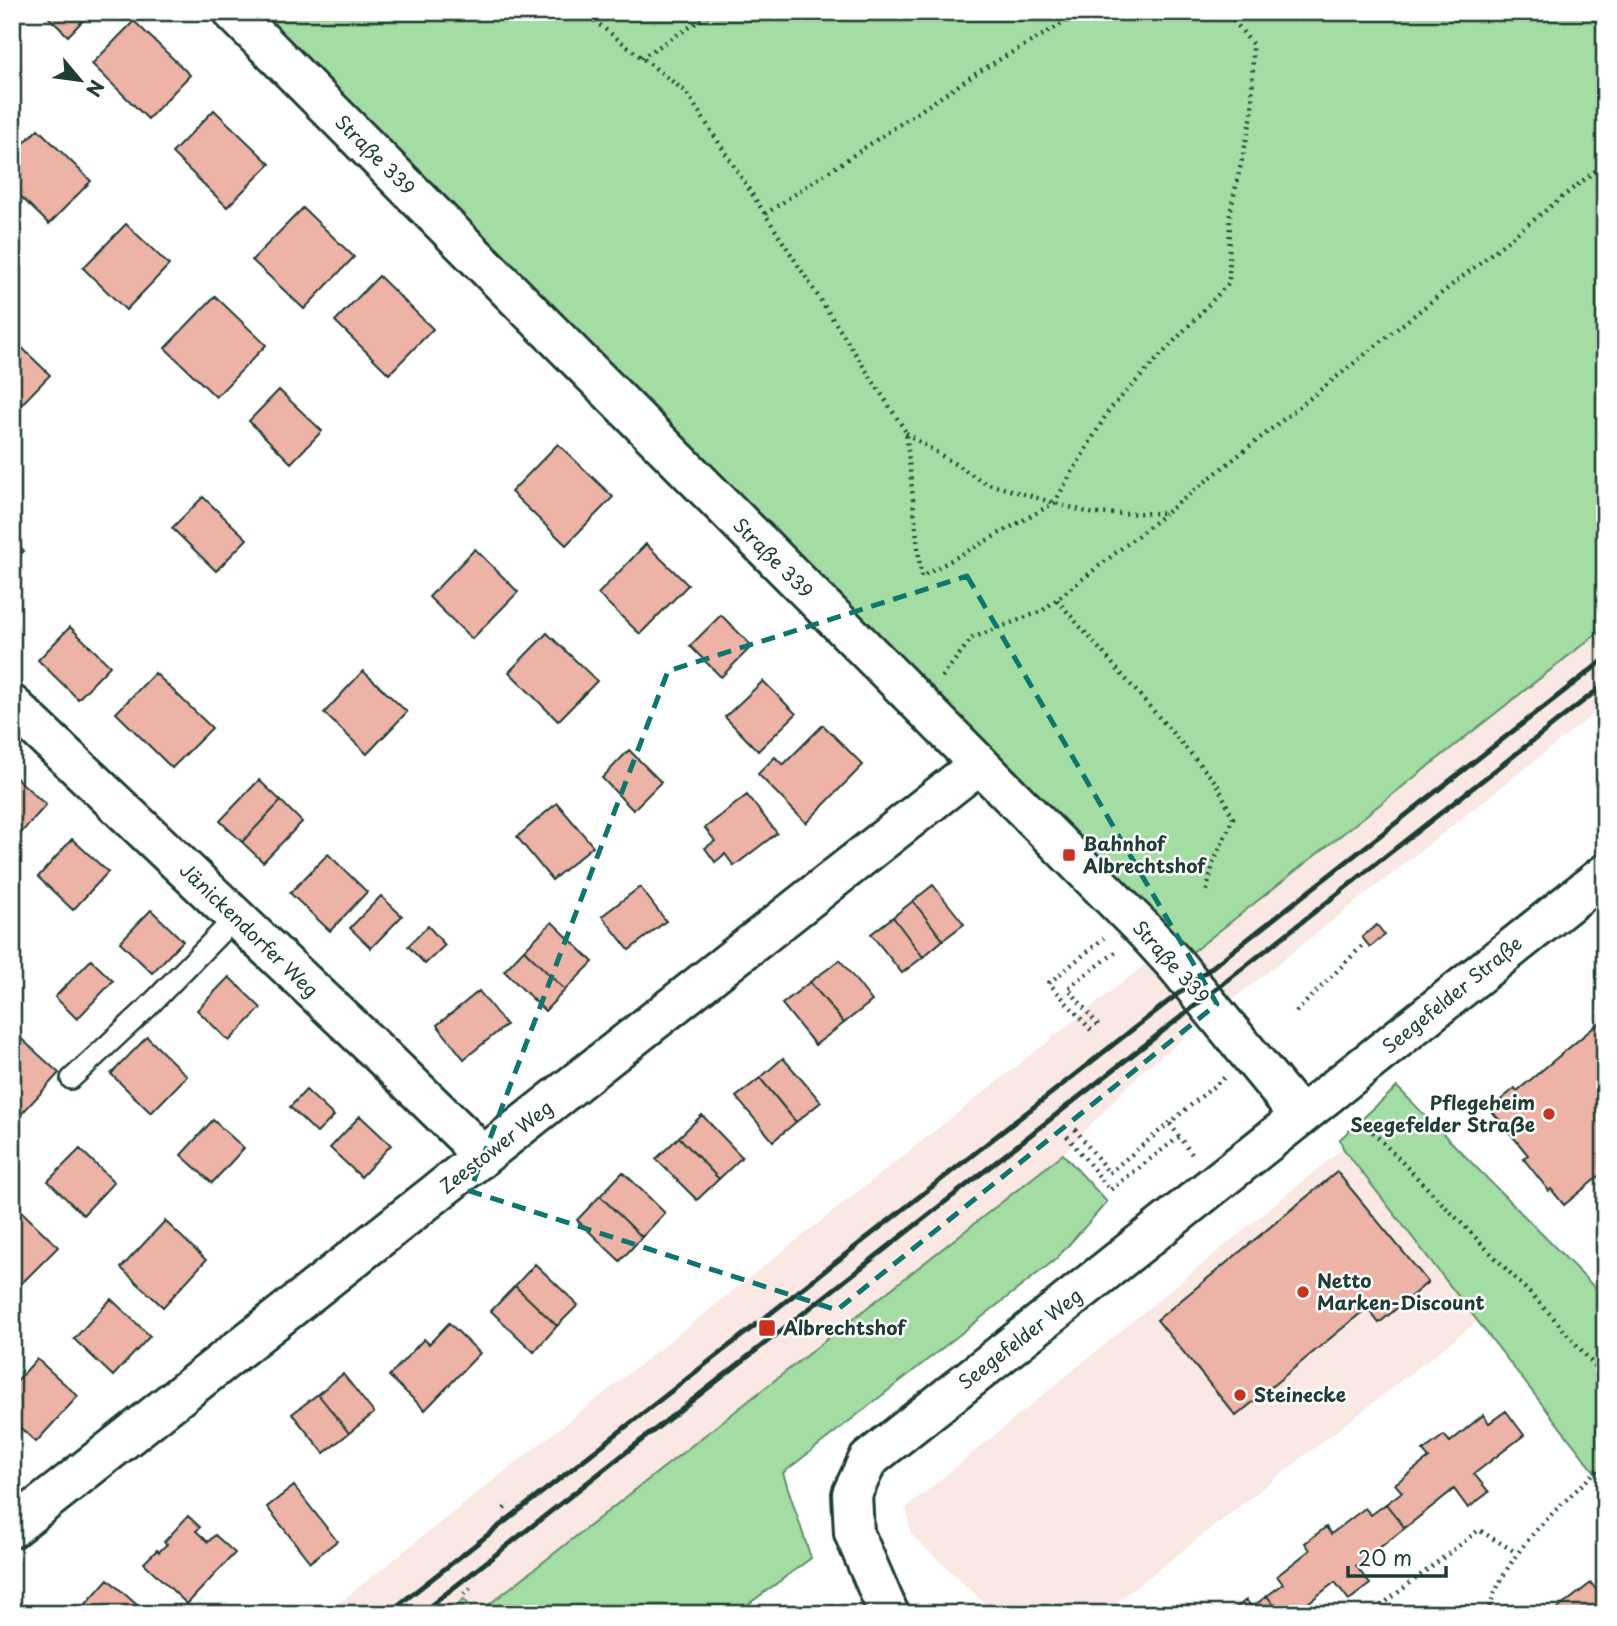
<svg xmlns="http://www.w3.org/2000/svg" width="1617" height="1626" viewBox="0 0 1617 1626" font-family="'Playpen Sans',sans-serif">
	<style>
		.built { fill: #f9e8e4 }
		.green { fill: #a3dda3; stroke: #618d6c; stroke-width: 2 }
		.building { fill: #ecb3a6; stroke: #1f3d34; stroke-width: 2 }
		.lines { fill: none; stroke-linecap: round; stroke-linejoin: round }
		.service-casing { stroke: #1f3d34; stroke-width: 24 }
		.minor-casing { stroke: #1f3d34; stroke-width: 44 }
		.tertiary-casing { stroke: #1f3d34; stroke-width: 44 }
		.path { stroke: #1f3d34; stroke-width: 4.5; stroke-dasharray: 2 5; stroke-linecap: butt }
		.service { stroke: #fff; stroke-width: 19 }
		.minor { stroke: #fff; stroke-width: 38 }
		.tertiary { stroke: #fff; stroke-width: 38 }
		.rail { stroke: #1f3d34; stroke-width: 5 }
		.marked { fill: none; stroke: #0f766e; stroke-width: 5; stroke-dasharray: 14 9; stroke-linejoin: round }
		.poi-dot { fill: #c8321e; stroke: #fff; stroke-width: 2.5 }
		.labels { text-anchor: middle; stroke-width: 5; stroke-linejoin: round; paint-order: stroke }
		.street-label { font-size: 19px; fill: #1f3d34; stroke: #fff }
		.poi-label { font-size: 19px; font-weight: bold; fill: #1f3d34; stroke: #fff; text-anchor: start }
	</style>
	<rect width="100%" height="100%" fill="#fff"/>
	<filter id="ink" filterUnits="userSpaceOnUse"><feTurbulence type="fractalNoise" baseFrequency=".0143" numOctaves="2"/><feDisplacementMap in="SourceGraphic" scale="14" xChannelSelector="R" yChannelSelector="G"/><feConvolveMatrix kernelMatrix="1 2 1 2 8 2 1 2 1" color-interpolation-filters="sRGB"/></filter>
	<g filter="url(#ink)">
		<path class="built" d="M1605 627V705L1142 1071 1063 1154 477 1614 464 1600 446 1614H325L1176 940Z
			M1343 1148 1478 1321 1101 1614H996L911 1534 906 1508Z"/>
		<path class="green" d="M253 12H1605V627L1190 954Z
			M1397 1087 1605 1298V1485L1343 1148 1340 1139Z
			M1063 1154 1107 1202 1056 1259 783 1473 811 1558 735 1614H477Z
			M464 1599 476 1614H446Z"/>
		<path class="building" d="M43 12H91L68 36Z
			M134 21 190 75 148 119 92 64Z
			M214 110 270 164 227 207 172 153Z
			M38 129 91 181 49 224 12 188V155Z
			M303 208 354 257 304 309 252 260Z
			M126 224 169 265 126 310 83 268Z
			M379 276 433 329 389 374 335 321Z
			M215 296 266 345 216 397 165 348Z
			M12 338 50 375 12 414Z
			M279 390 322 431 291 463 249 421Z
			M558 444 613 497 566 545 511 492Z
			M203 497 247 539 216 571 172 528Z
			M12 539 24 551 12 562Z
			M646 544 688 585 640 634 598 594Z
			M475 549 518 592 472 639 429 597Z
			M721 615 752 646 721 677 690 646Z
			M70 627 110 666 78 699 38 660Z
			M547 633 597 681 558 721 509 672Z
			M363 671 407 712 367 754 324 713Z
			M155 673 212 728 172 768 116 713Z
			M763 681 796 714 758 751 725 717Z
			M823 725 863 765 806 823 758 774 775 757 783 765Z
			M629 750 661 782 633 810 602 778Z
			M12 774 46 805 13 842H12Z
			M259 780 281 801 242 842 220 821Z
			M747 795 777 833 734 866 725 854 715 862 705 848 715 841 705 828Z
			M281 801 302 822 263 862 242 842Z
			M557 803 593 846 552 880 517 837Z
			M72 839 108 872 73 910 38 877Z
			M328 854 367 892 330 931 290 893Z
			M933 885 964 924 943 940 913 901Z
			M640 887 666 921 629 950 602 916Z
			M381 896 402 916 371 948 350 928Z
			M913 901 943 940 923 957 893 917Z
			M151 910 183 941 152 973 120 942Z
			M893 917 923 957 902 973 871 934Z
			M552 922 593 962 565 990 524 950Z
			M1377 925 1385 935 1370 947 1362 937Z
			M428 926 445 945 425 964 408 946Z
			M524 950 565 990 545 1011 504 971Z
			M91 960 113 981 77 1019 55 997Z
			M840 960 872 1001 844 1023 810 982Z
			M229 977 261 1008 229 1041 197 1010Z
			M810 982 844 1023 815 1045 782 1004Z
			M479 991 506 1025 464 1059 437 1025Z
			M1605 1018V1171L1564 1205 1551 1189 1549 1191 1523 1158 1528 1155 1490 1109 1515 1088 1517 1091Z
			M16 1034 59 1073 17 1119 12 1115V1038Z
			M147 1037 187 1076 151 1113 111 1074Z
			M783 1058 821 1102 796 1122 760 1078Z
			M760 1078 796 1122 773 1141 736 1097Z
			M306 1090 334 1116 317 1133 290 1107Z
			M702 1115 742 1157 719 1179 679 1137Z
			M360 1116 391 1145 361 1177 330 1148Z
			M213 1120 244 1148 212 1183 181 1155Z
			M679 1137 719 1179 697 1200 656 1159Z
			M80 1149 114 1182 83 1215 48 1181Z
			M623 1172 665 1213 642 1237 600 1196Z
			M1337 1172 1428 1282 1379 1323 1367 1308 1236 1416 1157 1320Z
			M600 1196 642 1237 620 1261 577 1220Z
			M20 1210 58 1247 20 1285 12 1277V1218Z
			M165 1221 206 1260 163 1307 121 1268Z
			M535 1264 578 1305 557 1326 515 1286Z
			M515 1286 557 1326 534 1352 491 1311Z
			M111 1299 150 1336 113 1376 74 1339Z
			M449 1323 480 1353 425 1410 389 1376 424 1339 429 1344Z
			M37 1359 78 1396 36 1442 12 1420V1386Z
			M343 1374 374 1413 349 1433 318 1394Z
			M318 1394 349 1433 324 1453 292 1414Z
			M1506 1411 1524 1435 1474 1474 1489 1492 1468 1508 1454 1489 1405 1528 1386 1504 1402 1492 1395 1484 1429 1458 1423 1451 1444 1435 1450 1442 1483 1415 1489 1423Z
			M294 1486 337 1541 310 1562 267 1507Z
			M1386 1504 1405 1528 1356 1566 1370 1584 1349 1600 1335 1582 1294 1614H1281L1267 1596 1283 1584 1277 1576 1310 1550 1305 1543 1326 1527 1331 1534 1365 1508 1371 1515Z
			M188 1516 200 1527 196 1531 208 1542 215 1535 235 1553 187 1604 144 1563 157 1550 159 1552 167 1544 164 1542Z
			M108 1579 147 1614H77Z
			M1591 1583 1605 1601V1614H1551Z
			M1267 1596 1281 1614H1228L1246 1600 1252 1607Z"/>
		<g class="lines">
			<defs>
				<path id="service" d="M71 1079 146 1009 235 918"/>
				<path id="minor" d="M233 12 1143 929 1176 965 1300 1116
					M12 705 382 1056 465 1137 480 1159
					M12 1528 978 765"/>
				<path id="tertiary" d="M889 1614 854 1533 852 1494 868 1460 1605 874"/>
			</defs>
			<use href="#service" class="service-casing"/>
			<use href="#minor" class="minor-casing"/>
			<use href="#tertiary" class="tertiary-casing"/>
			<path class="path" d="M583 12 686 92 906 432 921 577 1054 503 1109 410 1229 283 1230 213 1252 115 1253 45 1227 12
				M641 58 713 12
				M765 214 983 69 1083 12
				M906 433 985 483 1094 514 1166 513 1605 163
				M1057 600 1217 784 1233 818 1213 864 1206 894
				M942 677 972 638 1042 611 1165 514
				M1296 1012 1366 942
				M1098 1025 1068 988 1116 952
				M1091 1030 1049 983 1104 938
				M1358 1117 1551 1315 1605 1378
				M1170 1124 1194 1157
				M1075 1129 1109 1173 1225 1077
				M1067 1136 1110 1190 1179 1137
				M504 1509 509 1504
				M464 1594 472 1587
				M1370 1614 1479 1530 1517 1553
				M1487 1614C1508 1546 1558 1510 1605 1462"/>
			<use href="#service" class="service"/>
			<use href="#minor" class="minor"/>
			<use href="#tertiary" class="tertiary"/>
			<path class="rail" d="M387 1614 1605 659
				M420 1614 1605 684"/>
		</g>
	</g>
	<path class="marked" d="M967 576 1217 1004 837 1310 470 1191 668 671Z"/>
	<g class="poi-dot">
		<rect x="1062" y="848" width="14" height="14" rx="3.5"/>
		<circle cx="1549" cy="1114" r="7"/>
		<circle cx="1303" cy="1292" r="7"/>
		<rect x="758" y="1319" width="18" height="18" rx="3.5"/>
		<circle cx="1240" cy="1395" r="7"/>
	</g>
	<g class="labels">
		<g class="street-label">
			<text transform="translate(375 155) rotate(45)" y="7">Straße 339</text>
			<text transform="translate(773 558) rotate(45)" y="7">Straße 339</text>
			<text transform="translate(249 930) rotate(44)" y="7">Jänickendorfer Weg</text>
			<text transform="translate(1171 962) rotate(48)" y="7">Straße 339</text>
			<text transform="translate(1452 995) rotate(-39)" y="7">Seegefelder Straße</text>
			<text transform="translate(496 1147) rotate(-38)" y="7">Zeestower Weg</text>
			<text transform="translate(1020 1339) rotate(-38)" y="7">Seegefelder Weg</text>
		</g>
		<g class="poi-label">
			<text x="1083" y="851">Bahnhof<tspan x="1083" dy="22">Albrechtshof</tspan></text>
			<text x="1535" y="1110" text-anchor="end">Pflegeheim<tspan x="1535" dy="22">Seegefelder Straße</tspan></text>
			<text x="1317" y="1288">Netto<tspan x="1317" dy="22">Marken-Discount</tspan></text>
			<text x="783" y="1335">Albrechtshof</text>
			<text x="1254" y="1402">Steinecke</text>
		</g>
	</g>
	<rect width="1617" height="1626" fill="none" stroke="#fff" stroke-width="42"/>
	<rect x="21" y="21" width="1575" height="1584" fill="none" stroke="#1f3d34" stroke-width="2.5" filter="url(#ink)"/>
	<g transform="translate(80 80) rotate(119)" stroke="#ffffff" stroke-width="5" paint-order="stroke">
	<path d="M0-5L12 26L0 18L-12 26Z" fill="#1f3d34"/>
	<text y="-10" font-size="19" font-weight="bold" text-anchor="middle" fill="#1f3d34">N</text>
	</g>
	<path d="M1348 1566v10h98v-10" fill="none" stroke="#1f3d34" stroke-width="3.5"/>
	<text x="1358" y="1566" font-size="21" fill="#1f3d34" stroke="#ffffff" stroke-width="5" paint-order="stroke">20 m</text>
</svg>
